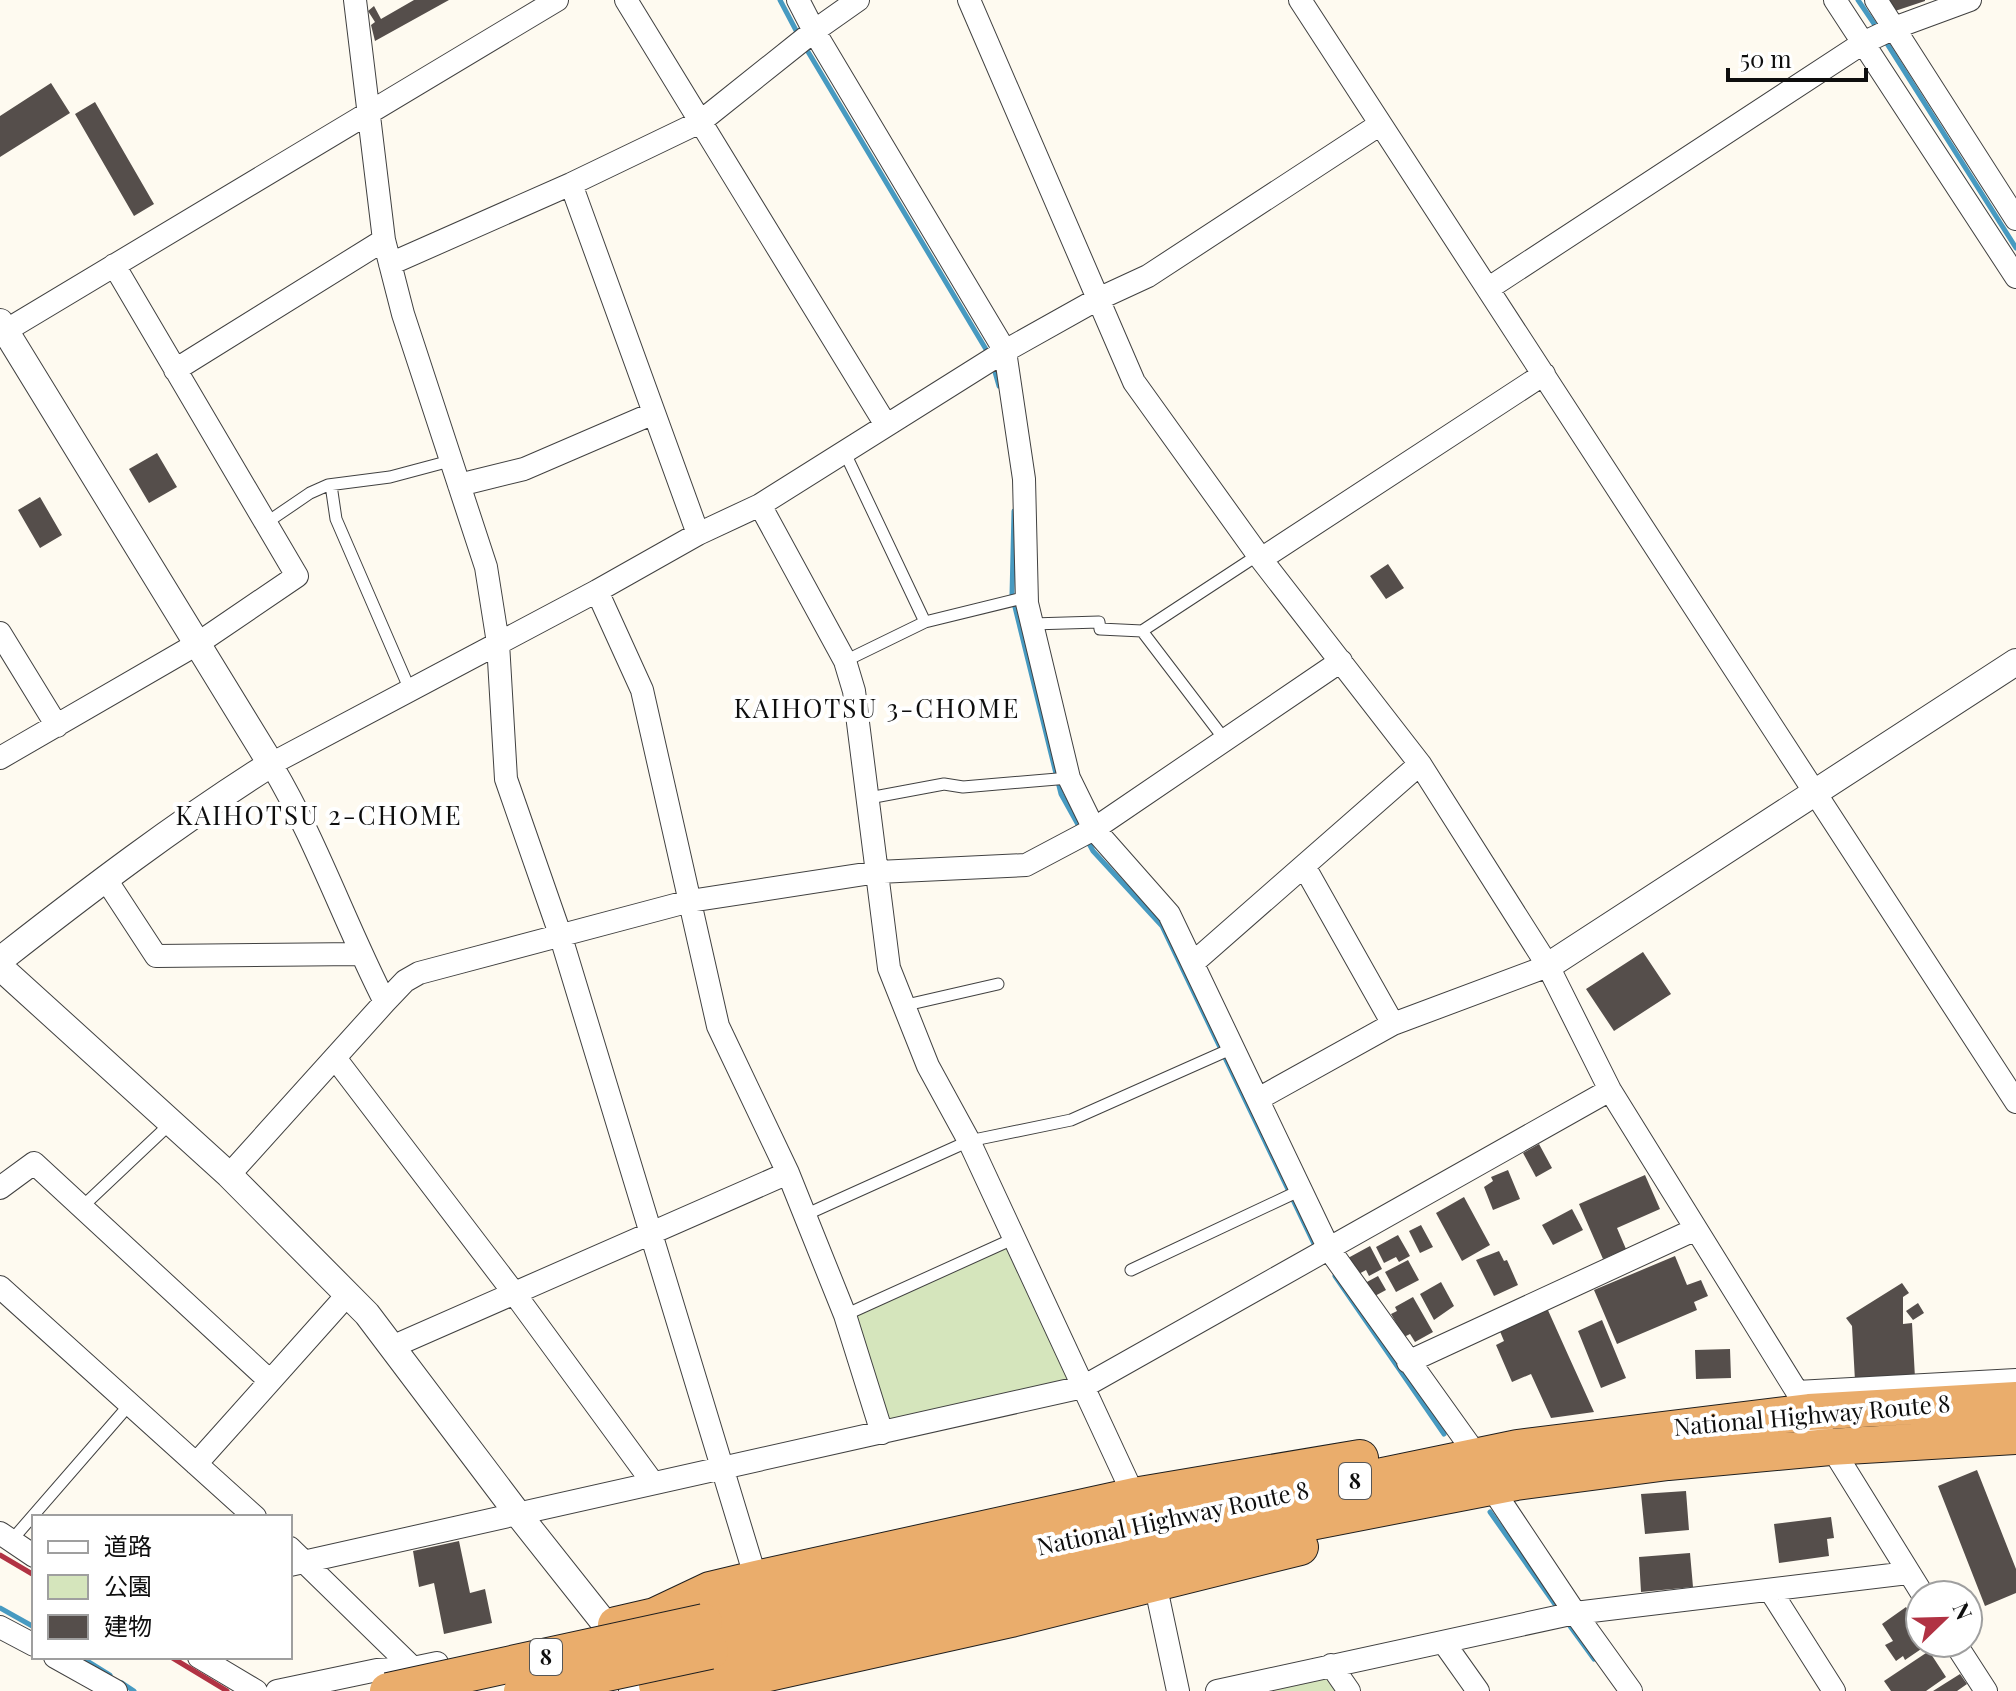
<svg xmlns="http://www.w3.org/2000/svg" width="2016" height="1691" viewBox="0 0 2016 1691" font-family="'Playfair Display','Noto Sans JP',serif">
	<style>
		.green { fill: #d5e5bc }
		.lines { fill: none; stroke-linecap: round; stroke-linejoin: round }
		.stream { stroke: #479ac1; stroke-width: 5 }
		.building { fill: #554e4b }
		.service-casing { stroke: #414141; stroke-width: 13 }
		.minor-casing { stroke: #414141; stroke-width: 24 }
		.tertiary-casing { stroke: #414141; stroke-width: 28 }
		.trunk-casing { stroke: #1f1f1f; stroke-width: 38 }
		.service { stroke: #fff; stroke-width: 11 }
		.minor { stroke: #fff; stroke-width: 22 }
		.tertiary { stroke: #fff; stroke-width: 26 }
		.trunk { stroke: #eaad6c; stroke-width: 36 }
		.rail { stroke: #b13243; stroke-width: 5 }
		.trunk-bridge-casing { stroke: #1f1f1f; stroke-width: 38; stroke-linecap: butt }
		.trunk-bridge { stroke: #eaad6c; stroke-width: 36 }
		.labels { text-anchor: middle; stroke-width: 8; stroke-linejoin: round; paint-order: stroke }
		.shield { fill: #fff; stroke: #565656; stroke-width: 2 }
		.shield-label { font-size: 22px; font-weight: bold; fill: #0e0e0e }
		.street-label { font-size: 24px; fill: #0e0e0e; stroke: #fff }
		.neighbourhood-label { font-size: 26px; letter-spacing: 2px; fill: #0e0e0e; stroke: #fff }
	</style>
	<rect width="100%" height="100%" fill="#fefaf0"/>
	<path class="green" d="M1016 1242 1080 1381 882 1433 845 1315Z
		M1331 1665 1349 1691H1217Z"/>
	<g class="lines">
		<path class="stream" d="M780 0 799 36
			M1858 0 1879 31
			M1884 39 2016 248
			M804 45 990 356
			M993 365 999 386
			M1014 511 1012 595 1061 794 1081 830
			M1086 838 1093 851 1162 926 1316 1248
			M1335 1276 1444 1434
			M1490 1512 1559 1610
			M0 1608 34 1627
			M1567 1622 1594 1659
			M81 1657 110 1675
			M122 1683 134 1691"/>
	</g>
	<path class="building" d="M414 0H449L375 41 371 25 375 22 368 11 374 6 381 19Z
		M1884 0H1925V1L1892 12Z
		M51 83 70 113 0 157V116Z
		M95 102 154 204 134 216 75 114Z
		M157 453 177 487 149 503 129 469Z
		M40 497 62 535 40 548 18 510Z
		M1388 564 1404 588 1386 599 1370 576Z
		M1643 952 1671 994 1614 1031 1586 989Z
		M1539 1144 1552 1168 1536 1177 1523 1153Z
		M1508 1170 1520 1199 1493 1210 1484 1187 1493 1181 1491 1177Z
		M1645 1175 1660 1209 1617 1228 1626 1249 1603 1259 1579 1204Z
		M1464 1197 1490 1245 1462 1261 1436 1213Z
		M1572 1209 1583 1230 1553 1245 1542 1225Z
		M1421 1225 1433 1247 1420 1253 1409 1231Z
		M1398 1235 1410 1256 1399 1262 1396 1257 1384 1263 1376 1247Z
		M1370 1246 1382 1269 1369 1276 1366 1270 1357 1275 1348 1258Z
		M1499 1251 1504 1261 1507 1260 1518 1285 1494 1296 1476 1260Z
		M1675 1256 1687 1285 1701 1280 1708 1296 1694 1302 1697 1310 1617 1344 1594 1290Z
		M1408 1260 1419 1280 1396 1292 1385 1272Z
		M1378 1276 1386 1290 1373 1297 1365 1283Z
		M1441 1282 1454 1306 1434 1320 1420 1294Z
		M1902 1283 1909 1293 1903 1297V1324L1912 1323 1915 1378 1855 1381 1852 1326 1846 1318Z
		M1413 1297 1433 1332 1415 1342 1410 1334 1404 1337 1391 1314 1397 1311 1395 1307Z
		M1918 1303 1924 1313 1913 1320 1906 1311Z
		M1547 1308 1569 1357 1594 1412 1551 1418 1531 1374 1512 1382 1496 1345 1504 1341 1499 1329Z
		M1602 1320 1626 1378 1601 1388 1578 1331Z
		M1730 1349 1731 1378 1696 1379 1695 1350Z
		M1977 1470 2016 1569V1593L1985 1606 1938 1486Z
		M1686 1491 1689 1530 1645 1534 1641 1494Z
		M1831 1517 1834 1538 1827 1539 1829 1556 1779 1563 1774 1524Z
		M459 1541 470 1593 485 1589 492 1623 444 1634 434 1583 419 1587 413 1551Z
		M1690 1553 1693 1587 1641 1592 1639 1557Z
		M1906 1607 1920 1628V1643H1930L1905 1660 1903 1656 1896 1661 1885 1645 1893 1641 1882 1624Z
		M1929 1651 1946 1677 1926 1691H1891L1884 1681Z
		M1960 1674 1967 1684 1957 1691H1933Z"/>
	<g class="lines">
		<defs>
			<path id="service" d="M844 451 925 622
				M331 485 336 519 410 690
				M266 523 310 493 328 485 390 477 450 461
				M1032 624 1099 622 1100 629 1142 631 1258 555
				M1142 631 1225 740
				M845 661 925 622 1027 597
				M869 798 944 784 963 787 1069 778
				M902 1006 998 984
				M82 1207 171 1123
				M805 1215 969 1141 1071 1120 1233 1048
				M1131 1270 1301 1190
				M845 1315 1015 1238
				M11 1541 130 1404"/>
			<path id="minor" d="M355 0 384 240 403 314 486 567 498 643 506 779 560 934 756 1579
				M626 0 886 425
				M798 0 814 31 1005 351 1024 479 1027 603 1069 778 1094 829 1169 914 1329 1249 1477 1456
				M969 0 1134 382 1261 559 1420 764 1548 966 1610 1090 1923 1595
				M1300 0 2016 1102
				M1835 0 2016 277
				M1876 0 2016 219
				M571 184 698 534
				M390 264 571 184 700 122 814 31 858 0
				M1489 288 1863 43 1894 28 1970 0
				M0 334 557 0
				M175 370 384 240
				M459 485 524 469 654 413
				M760 505 845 661 854 691 889 968 928 1066 969 1141 1134 1496
				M1261 559 1544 374
				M597 591 642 690 718 1026 788 1173 845 1315 882 1433
				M0 633 57 726
				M0 758 197 644 297 576 114 265
				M1304 866 1393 1024
				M105 878 156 956 360 954
				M1193 963 1420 764
				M385 1002C345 924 316 839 271 764L597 591 698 534 760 505 1005 351 1096 300 1148 276 1379 125
				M335 1058 514 1293 653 1483
				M1258 1099 1393 1024 1548 966
				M229 1175 385 1002 405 981 419 973 690 901 878 872 1026 865 1094 829 1341 661
				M0 1188 34 1163 270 1381
				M0 1287 255 1517
				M394 1346 788 1173
				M1408 1362 1696 1229
				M1797 1392 2016 1380
				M196 1464 348 1294
				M1491 1487 1575 1613 1631 1691
				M0 1533 34 1556
				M290 1548 413 1668 415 1675
				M290 1565 1083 1387 1610 1090
				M1155 1583 1178 1691
				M1770 1590 1834 1691
				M0 1627 34 1645
				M1444 1643 1478 1691
				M1955 1643 1986 1691
				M55 1657 116 1691
				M199 1657 256 1691
				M1331 1665 1349 1691
				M277 1691 377 1670 413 1668 437 1663
				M630 1691 657 1685
				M1217 1691 1575 1613 1908 1573"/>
			<path id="tertiary" d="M0 322 271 764C176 824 88 891 0 960
				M1548 966 2016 662
				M0 967 229 1175 367 1314 518 1514 621 1644"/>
			<path id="trunk" d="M704 1622 1051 1545 1517 1448 1809 1412 2016 1400
				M616 1625 655 1616 710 1590 756 1579 1134 1496 1360 1458
				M710 1651 1156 1552 1516 1482 1668 1462 1830 1447 2016 1436
				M657 1685 678 1682 719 1684 1011 1619 1300 1547"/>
		</defs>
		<use href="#service" class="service-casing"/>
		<use href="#minor" class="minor-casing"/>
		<use href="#tertiary" class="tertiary-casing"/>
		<use href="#trunk" class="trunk-casing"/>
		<use href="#service" class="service"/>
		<use href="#minor" class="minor"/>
		<use href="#tertiary" class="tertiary"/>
		<use href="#trunk" class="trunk"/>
		<path class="rail" d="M0 1555 34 1575
			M171 1657 227 1691"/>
		<defs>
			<path id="trunk-bridge" d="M388 1691 704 1622
				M522 1691 710 1651"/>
		</defs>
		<use href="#trunk-bridge" class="trunk-bridge-casing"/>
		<use href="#trunk-bridge" class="trunk-bridge"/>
	</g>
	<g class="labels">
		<g class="shield">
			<rect x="1339" y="1463" width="32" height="36" rx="6"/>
			<rect x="530" y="1639" width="32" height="36" rx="6"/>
		</g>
		<g class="shield-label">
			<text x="1355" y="1489">8</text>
			<text x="546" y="1665">8</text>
		</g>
		<g class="street-label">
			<text transform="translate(1812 1416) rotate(-5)" y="8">National Highway Route 8</text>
			<text transform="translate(1173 1519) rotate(-12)" y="8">National Highway Route 8</text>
		</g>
		<g class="neighbourhood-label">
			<text x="877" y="718">KAIHOTSU 3-CHOME</text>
			<text x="319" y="825">KAIHOTSU 2-CHOME</text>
		</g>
	</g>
	<rect x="32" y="1515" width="260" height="144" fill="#ffffff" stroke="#9f9f9f" stroke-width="2"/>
	<rect x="48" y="1541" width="40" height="12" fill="#ffffff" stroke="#9f9f9f" stroke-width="2"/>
	<text x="104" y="1555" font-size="24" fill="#0e0e0e">道路</text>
	<rect x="48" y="1575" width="40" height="24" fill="#d5e5bc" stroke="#9f9f9f" stroke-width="2"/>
	<text x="104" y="1595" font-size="24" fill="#0e0e0e">公園</text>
	<rect x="48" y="1615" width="40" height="24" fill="#554e4b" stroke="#9f9f9f" stroke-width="2"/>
	<text x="104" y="1635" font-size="24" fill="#0e0e0e">建物</text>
	<g transform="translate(1944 1619) rotate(67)"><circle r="38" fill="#ffffff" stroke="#9f9f9f" stroke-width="2"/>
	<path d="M0-6L14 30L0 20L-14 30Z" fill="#b13243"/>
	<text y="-12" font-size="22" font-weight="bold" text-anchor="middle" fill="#0e0e0e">N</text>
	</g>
	<path d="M1728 68v12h138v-12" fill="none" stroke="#0e0e0e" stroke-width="4"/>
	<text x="1740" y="68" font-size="24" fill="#0e0e0e" stroke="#ffffff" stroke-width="6" paint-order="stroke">50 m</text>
</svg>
